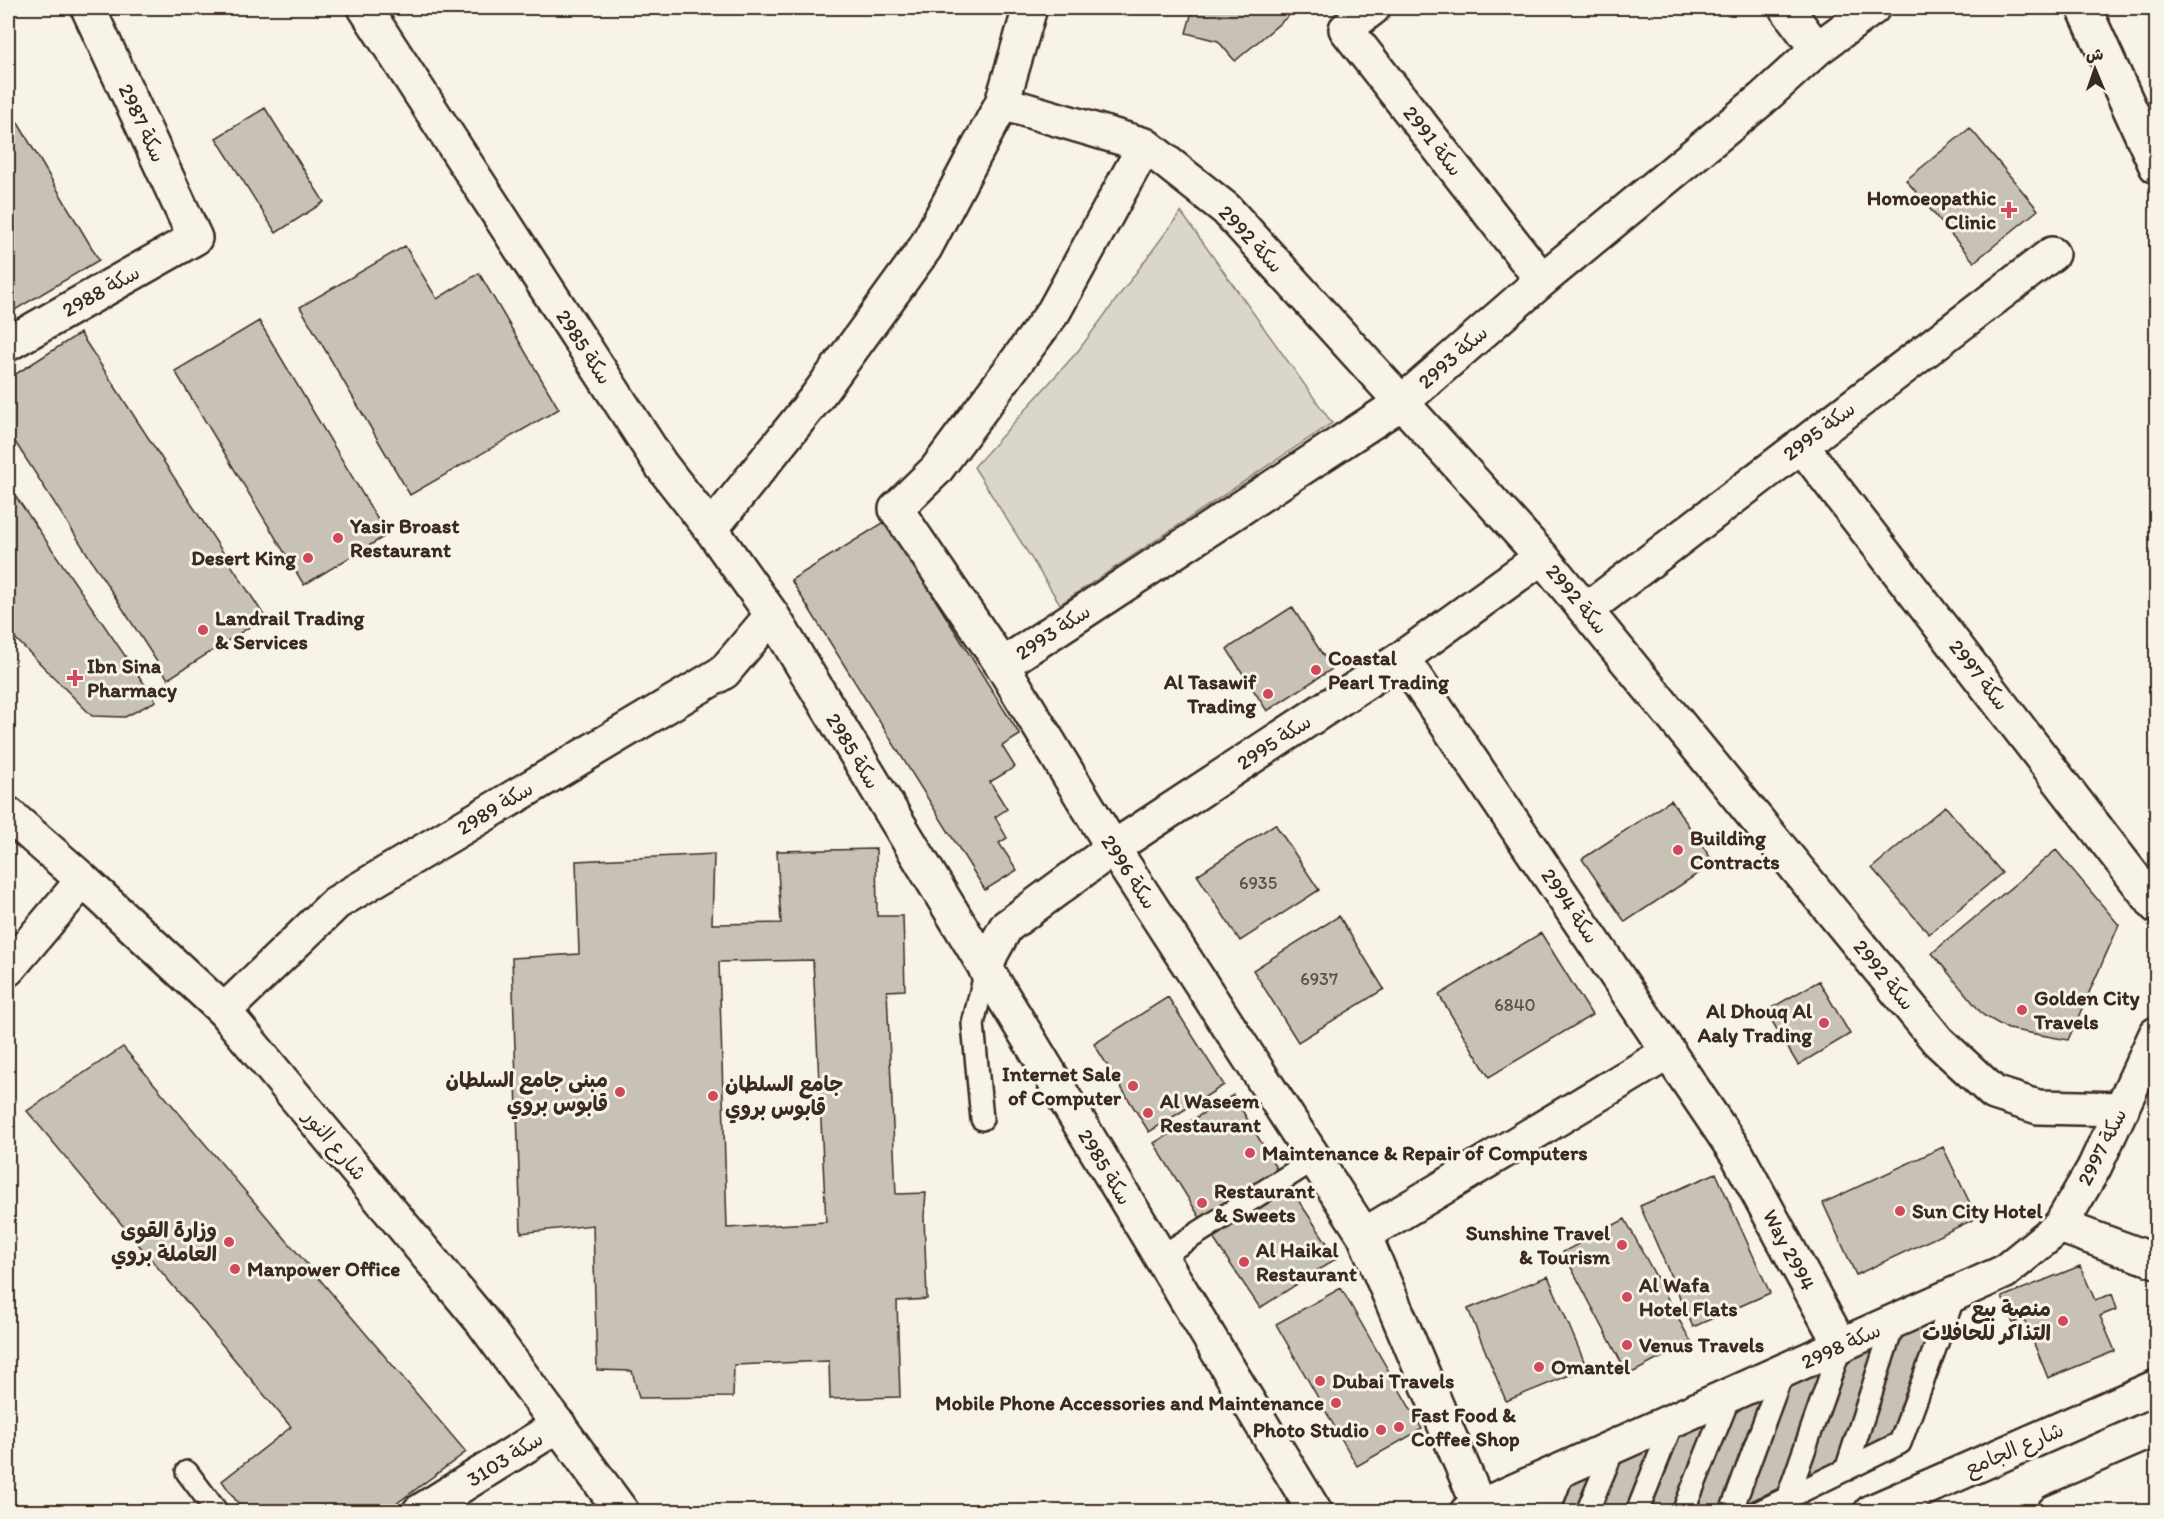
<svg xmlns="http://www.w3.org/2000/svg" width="2164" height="1519" viewBox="0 0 2164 1519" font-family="Itim,'Playpen Sans Arabic',sans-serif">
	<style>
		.green { fill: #dbd6cb; stroke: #8b8074; stroke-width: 1.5 }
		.building { fill: #c8c1b6; stroke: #3b2a1e; stroke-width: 1.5; fill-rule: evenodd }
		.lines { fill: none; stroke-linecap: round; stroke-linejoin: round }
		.lane-casing { stroke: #3b2a1e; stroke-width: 26 }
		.street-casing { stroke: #3b2a1e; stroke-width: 38 }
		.secondary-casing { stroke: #3b2a1e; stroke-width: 38 }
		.lane { stroke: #f7f3e8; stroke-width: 21 }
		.street { stroke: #f7f3e8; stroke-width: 33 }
		.secondary { stroke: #f7f3e8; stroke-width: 33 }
		.poi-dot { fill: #d1495b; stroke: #f7f3e8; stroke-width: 2 }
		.labels { text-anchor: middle; stroke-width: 6; stroke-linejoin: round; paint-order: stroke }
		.number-label { font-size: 18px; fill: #5e5044 }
		.street-label { font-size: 21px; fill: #3b2a1e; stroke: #f7f3e8 }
		.poi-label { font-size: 21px; font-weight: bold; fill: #3b2a1e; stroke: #f7f3e8; text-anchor: start }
	</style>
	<rect width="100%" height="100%" fill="#f7f3e8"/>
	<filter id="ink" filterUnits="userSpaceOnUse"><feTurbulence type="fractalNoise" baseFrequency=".0167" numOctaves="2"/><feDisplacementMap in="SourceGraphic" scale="12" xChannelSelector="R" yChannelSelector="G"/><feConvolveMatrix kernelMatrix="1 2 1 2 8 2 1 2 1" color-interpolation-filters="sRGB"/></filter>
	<g filter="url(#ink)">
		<path class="green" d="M1181 212 1332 423 1060 604 974 467 1078 351Z"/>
		<path class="building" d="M1193 8H1298L1235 61 1218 41 1186 33Z
			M265 108 324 202 276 233 216 138Z
			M15 118 99 260 8 314V123Z
			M1970 128 2038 210 1974 262 1906 180Z
			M405 246 437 299 479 273 559 409 410 495 300 307Z
			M259 321 387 535 304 585 175 371Z
			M80 333 265 617 168 679 8 431V379Z
			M8 485 156 701 125 717 92 716 8 631Z
			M886 521 1020 735 1002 746 1015 767 990 782 1007 809 995 817 1007 838 999 843 1017 870 985 890 791 580Z
			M1292 607 1332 669 1267 711 1227 649Z
			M1671 800 1714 863 1625 922 1582 859Z
			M1945 806 2002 873 1929 934 1872 868Z
			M1275 824 1319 890 1240 941 1197 875Z
			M876 849 877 916H903L905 990 887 991 896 1194 926 1193 924 1216 927 1299 897 1301 900 1397 830 1399 829 1361 734 1365 733 1397 639 1398 632 1371 597 1370 593 1225 521 1233 512 958 579 954 576 861 714 854 712 924 781 923 777 851ZM813 960 826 1222 727 1228 719 962Z
			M2056 850 2119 925 2068 1040 2008 1029 1983 1015 1932 953Z
			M1339 916 1384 989 1298 1042 1253 970Z
			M1541 933 1592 1015 1489 1077 1439 995Z
			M1819 981 1850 1034 1798 1065 1766 1011Z
			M1168 997 1224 1085 1149 1132 1094 1044Z
			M123 1047 466 1452 385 1512H244L222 1481 291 1427 27 1111Z
			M1233 1095 1280 1174 1202 1221 1154 1143Z
			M1943 1147 1977 1218 1856 1275 1823 1203Z
			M1716 1173 1770 1293 1693 1327 1640 1206Z
			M1290 1188 1337 1258 1260 1308 1213 1238Z
			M1625 1219 1691 1342 1628 1375 1563 1252Z
			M2080 1266 2095 1300 2112 1294 2117 1309 2100 1316 2115 1351 2048 1378 2024 1319 2013 1323 2002 1297Z
			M1548 1276 1587 1368 1506 1401 1468 1309Z
			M1341 1288 1422 1429 1357 1466 1276 1324Z
			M1939 1310 1892 1436 1727 1512H1498Z"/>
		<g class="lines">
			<defs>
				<path id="lane" d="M982 1119 973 1024 986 970
					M1160 1257 1315 1159
					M1846 1470 1894 1322
					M187 1472 217 1512
					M1787 1499 1841 1346
					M1587 1512 1614 1448
					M1637 1512 1673 1421
					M1683 1512 1730 1395
					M1731 1512 1783 1371
					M1759 1512 1900 1443 1955 1294"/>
				<path id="street" d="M1373 8 1346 29 1542 280
					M1786 8 1817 49
					M1002 103 1145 145 1226 209 1542 557 1938 1041 1994 1093 2038 1107 2122 1109
					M1145 145 1054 311 936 470 896 509 1002 665 1113 848 1364 1235 1479 1506
					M8 344 195 238 88 8
					M1801 445 2156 906
					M1586 610 2052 254
					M1402 658 1737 1154 1841 1346
					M1002 665 1401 403 1542 280 1762 99 1817 49 1873 8
					M986 970 991 954 1006 927 1113 848 1402 658 1542 557
					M2060 1226 2156 1261
					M1364 1235 1669 1052
					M419 1512 559 1425
					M1467 1512 1557 1472
					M1542 1512 1557 1472 2004 1272 2060 1226 2094 1168 2156 1034
					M2112 1512 2156 1492"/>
				<path id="secondary" d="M365 8 661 465 711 529 772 615 1315 1512
					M2084 8 2156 166
					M711 529 816 398 925 248 1002 103 1030 8
					M8 814 83 880 224 1011 481 1320 622 1512
					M8 969 83 880
					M224 1011 336 903 724 672 772 615
					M1871 1512 2156 1387
					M2054 1512 2156 1468"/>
			</defs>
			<use href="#lane" class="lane-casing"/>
			<use href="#street" class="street-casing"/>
			<use href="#secondary" class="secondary-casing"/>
			<use href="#lane" class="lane"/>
			<use href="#street" class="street"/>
			<use href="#secondary" class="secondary"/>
		</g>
	</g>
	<g class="poi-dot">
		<path d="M2006 201h6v6h6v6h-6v6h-6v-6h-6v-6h6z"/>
		<circle cx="338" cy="538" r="6"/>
		<circle cx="308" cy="558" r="6"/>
		<circle cx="203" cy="630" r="6"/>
		<circle cx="1316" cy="670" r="6"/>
		<path d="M72 669h6v6h6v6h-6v6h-6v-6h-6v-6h6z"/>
		<circle cx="1268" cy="694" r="6"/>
		<circle cx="1678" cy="850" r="6"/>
		<circle cx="2022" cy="1010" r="6"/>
		<circle cx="1824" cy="1023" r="6"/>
		<circle cx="1133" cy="1086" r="6"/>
		<circle cx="620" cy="1092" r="6"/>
		<circle cx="713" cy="1096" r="6"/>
		<circle cx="1148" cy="1113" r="6"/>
		<circle cx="1250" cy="1153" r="6"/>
		<circle cx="1202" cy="1203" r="6"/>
		<circle cx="1900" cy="1211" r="6"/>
		<circle cx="229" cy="1242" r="6"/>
		<circle cx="1622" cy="1245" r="6"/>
		<circle cx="1244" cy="1262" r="6"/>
		<circle cx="235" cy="1269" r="6"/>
		<circle cx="1627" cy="1297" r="6"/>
		<circle cx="2063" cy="1321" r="6"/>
		<circle cx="1627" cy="1345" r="6"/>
		<circle cx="1539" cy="1367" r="6"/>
		<circle cx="1320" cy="1381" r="6"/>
		<circle cx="1336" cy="1403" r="6"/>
		<circle cx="1399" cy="1427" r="6"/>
		<circle cx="1381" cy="1430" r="6"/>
	</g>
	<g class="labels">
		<g class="number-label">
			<text x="1258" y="889">6935</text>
			<text x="1319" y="985">6937</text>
			<text x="1515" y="1011">6840</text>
		</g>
		<g class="street-label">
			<text transform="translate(142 123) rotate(65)" y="7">سكة 2987</text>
			<text transform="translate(1433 141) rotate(52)" y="7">سكة 2991</text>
			<text transform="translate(1251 239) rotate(47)" y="7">سكة 2992</text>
			<text transform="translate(101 291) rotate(-29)" y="7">سكة 2988</text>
			<text transform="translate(584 347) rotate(57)" y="7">سكة 2985</text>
			<text transform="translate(1453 357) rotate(-41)" y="7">سكة 2993</text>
			<text transform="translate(1819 431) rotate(-37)" y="7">سكة 2995</text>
			<text transform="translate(1577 599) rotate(50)" y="7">سكة 2992</text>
			<text transform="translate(1053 632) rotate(-33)" y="7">سكة 2993</text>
			<text transform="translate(1979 675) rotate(52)" y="7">سكة 2997</text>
			<text transform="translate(1274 742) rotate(-33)" y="7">سكة 2995</text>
			<text transform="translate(853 751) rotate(59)" y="7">سكة 2985</text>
			<text transform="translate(495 808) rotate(-31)" y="7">سكة 2989</text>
			<text transform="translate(1129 872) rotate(57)" y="7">سكة 2996</text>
			<text transform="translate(1570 906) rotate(56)" y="7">سكة 2994</text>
			<text transform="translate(1884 975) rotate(51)" y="7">سكة 2992</text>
			<text transform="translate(335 1145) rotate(50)" y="7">شارع النور</text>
			<text transform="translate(2102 1147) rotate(-63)" y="7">سكة 2997</text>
			<text transform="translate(1105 1167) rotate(59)" y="7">سكة 2985</text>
			<text transform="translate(1789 1250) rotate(62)" y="7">Way 2994</text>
			<text transform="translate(1841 1346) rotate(-24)" y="7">سكة 2998</text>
			<text transform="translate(2014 1449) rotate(-23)" y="7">شارع الجامع</text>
			<text transform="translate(505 1459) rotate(-32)" y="7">سكة 3103</text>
		</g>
		<g class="poi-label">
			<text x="1996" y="205" text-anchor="end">Homoeopathic<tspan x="1996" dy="24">Clinic</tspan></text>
			<text x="350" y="533">Yasir Broast<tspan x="350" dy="24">Restaurant</tspan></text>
			<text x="296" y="565" text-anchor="end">Desert King</text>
			<text x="215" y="625">Landrail Trading<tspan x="215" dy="24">&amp; Services</tspan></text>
			<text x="1328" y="665">Coastal<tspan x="1328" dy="24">Pearl Trading</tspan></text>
			<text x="87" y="673">Ibn Sina<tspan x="87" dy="24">Pharmacy</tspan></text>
			<text x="1256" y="689" text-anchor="end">Al Tasawif<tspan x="1256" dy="24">Trading</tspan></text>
			<text x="1690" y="845">Building<tspan x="1690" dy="24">Contracts</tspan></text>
			<text x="2034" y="1005">Golden City<tspan x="2034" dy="24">Travels</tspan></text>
			<text x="1812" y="1018" text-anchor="end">Al Dhouq Al<tspan x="1812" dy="24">Aaly Trading</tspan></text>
			<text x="1121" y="1081" text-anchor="end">Internet Sale<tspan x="1121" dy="24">of Computer</tspan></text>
			<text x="608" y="1087" text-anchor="end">مبنى جامع السلطان<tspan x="608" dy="24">قابوس بروي</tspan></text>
			<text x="725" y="1091">جامع السلطان<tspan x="725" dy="24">قابوس بروي</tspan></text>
			<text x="1160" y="1108">Al Waseem<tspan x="1160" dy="24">Restaurant</tspan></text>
			<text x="1262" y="1160">Maintenance &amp; Repair of Computers</text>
			<text x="1214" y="1198">Restaurant<tspan x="1214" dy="24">&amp; Sweets</tspan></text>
			<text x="1912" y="1218">Sun City Hotel</text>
			<text x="217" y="1237" text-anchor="end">وزارة القوى<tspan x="217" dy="24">العاملة بروي</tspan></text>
			<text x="1610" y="1240" text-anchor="end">Sunshine Travel<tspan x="1610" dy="24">&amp; Tourism</tspan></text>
			<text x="1256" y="1257">Al Haikal<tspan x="1256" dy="24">Restaurant</tspan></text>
			<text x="247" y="1276">Manpower Office</text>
			<text x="1639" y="1292">Al Wafa<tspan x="1639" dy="24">Hotel Flats</tspan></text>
			<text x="2051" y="1316" text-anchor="end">منصة بيع<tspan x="2051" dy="24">التذاكر للحافلات</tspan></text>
			<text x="1639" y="1352">Venus Travels</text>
			<text x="1551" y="1374">Omantel</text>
			<text x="1332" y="1388">Dubai Travels</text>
			<text x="1324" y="1410" text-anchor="end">Mobile Phone Accessories and Maintenance</text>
			<text x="1411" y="1422">Fast Food &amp;<tspan x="1411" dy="24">Coffee Shop</tspan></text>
			<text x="1369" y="1437" text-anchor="end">Photo Studio</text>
		</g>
	</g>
	<rect width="2164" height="1519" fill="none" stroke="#f7f3e8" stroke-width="30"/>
	<rect x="15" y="15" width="2134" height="1489" fill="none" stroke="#3b2a1e" stroke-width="2" filter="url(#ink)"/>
	<g transform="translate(2095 69) rotate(358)" stroke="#f7f3e8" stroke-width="4.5" paint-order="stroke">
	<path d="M0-4.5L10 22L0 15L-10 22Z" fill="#3b2a1e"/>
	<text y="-9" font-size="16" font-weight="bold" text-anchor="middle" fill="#3b2a1e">ش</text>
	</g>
</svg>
